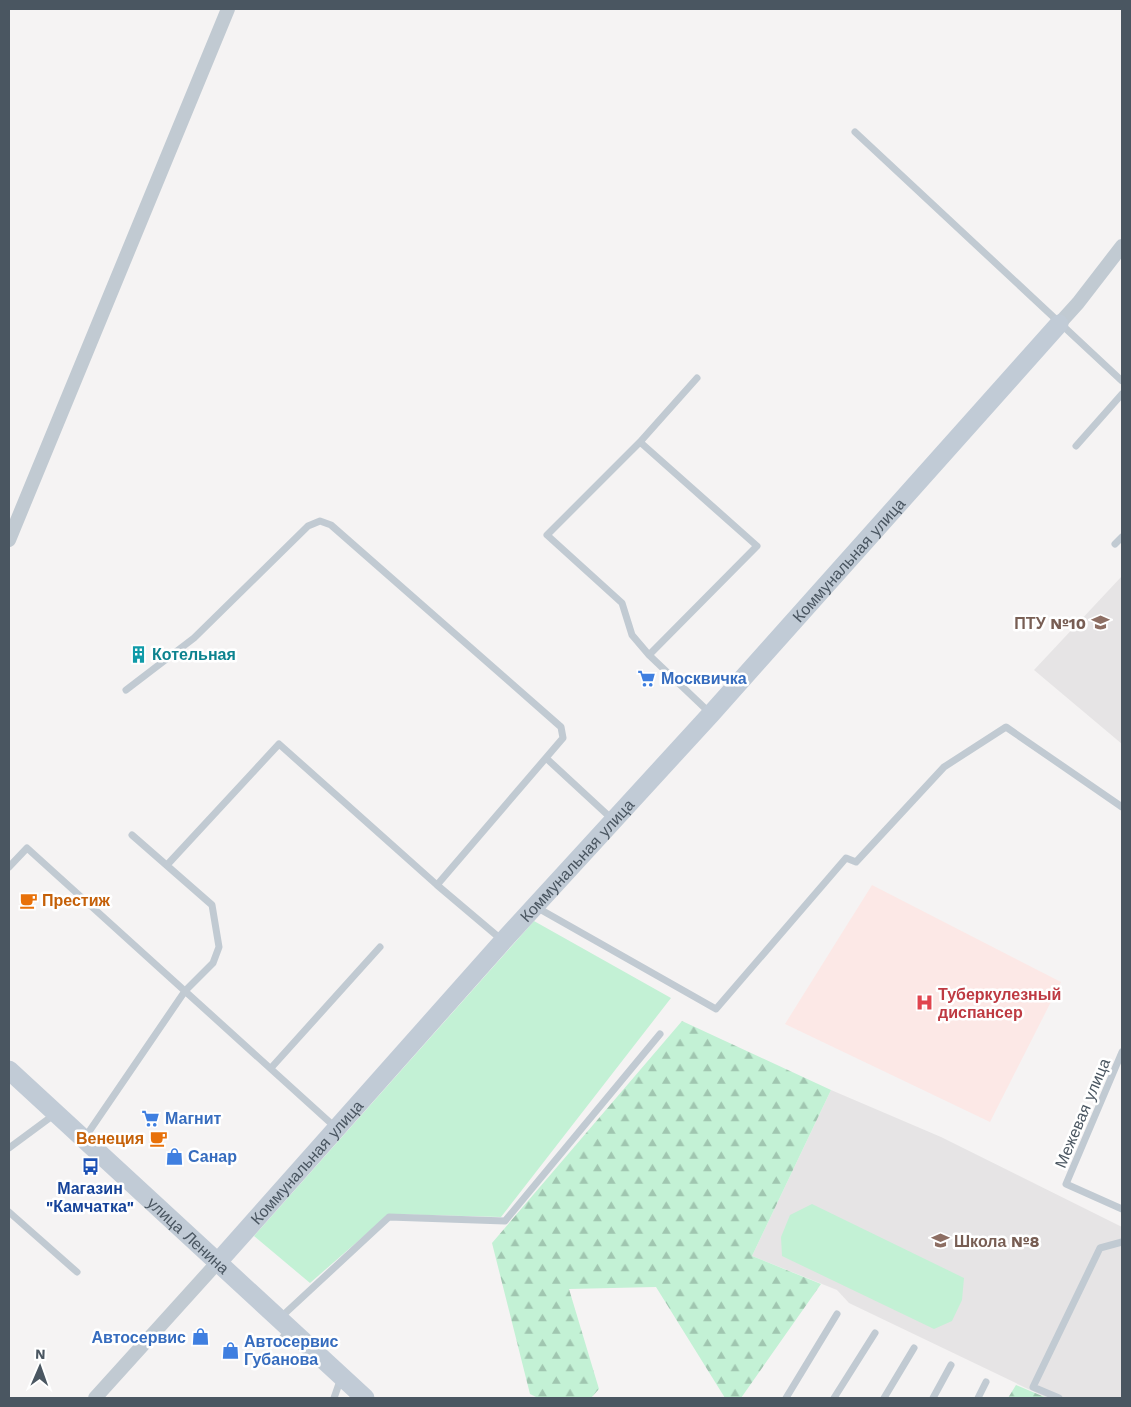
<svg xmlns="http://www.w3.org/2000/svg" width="1131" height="1407" viewBox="0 0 1131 1407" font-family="'Work Sans',sans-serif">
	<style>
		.education { fill: #e6e4e5 }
		.medical { fill: #fce8e6 }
		.green { fill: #c3f1d5 }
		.forest { fill: url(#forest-firs) }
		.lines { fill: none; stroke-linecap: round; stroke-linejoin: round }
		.lane { stroke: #c1cad2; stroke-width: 7 }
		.street { stroke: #c1cad2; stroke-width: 14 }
		.secondary { stroke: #c1cbd6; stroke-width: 19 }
		.labels { text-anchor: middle; stroke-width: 5; stroke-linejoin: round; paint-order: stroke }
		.street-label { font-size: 16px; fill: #4a5661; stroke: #fff }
		.education-label { font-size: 16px; font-weight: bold; fill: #785e54; stroke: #fff; text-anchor: end }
		.culture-label { font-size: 16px; font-weight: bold; fill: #0d838f; stroke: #fff; text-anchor: start }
		.shop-label { font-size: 16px; font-weight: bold; fill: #366cbe; stroke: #fff; text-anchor: start }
		.food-label { font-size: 16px; font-weight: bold; fill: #c56008; stroke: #fff; text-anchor: start }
		.health-label { font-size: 16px; font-weight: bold; fill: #be3a42; stroke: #fff; text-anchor: start }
		.transit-label { font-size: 16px; font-weight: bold; fill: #164399; stroke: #fff }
	</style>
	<defs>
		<pattern id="forest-firs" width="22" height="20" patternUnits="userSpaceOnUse" patternTransform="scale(1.25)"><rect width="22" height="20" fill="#c3f1d5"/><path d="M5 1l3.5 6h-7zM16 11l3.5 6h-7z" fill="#a0c6b0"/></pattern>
	</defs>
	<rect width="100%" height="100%" fill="#f5f3f3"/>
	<path class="education" d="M1122 576V744L1034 670Z
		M831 1090 941 1137 1122 1227V1398H1047L849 1303 837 1290 752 1256Z"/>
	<path class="medical" d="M872 885 1061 982 990 1122 785 1024Z"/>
	<path class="green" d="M534 921 671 998 501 1217 389 1214 310 1283 254 1236Z
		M812 1204 964 1278 962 1300 952 1321 934 1329 782 1256 781 1237 790 1215Z"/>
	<path class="forest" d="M682 1021 831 1090 752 1256 821 1284 741 1398H725L656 1287 569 1289 599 1389 591 1398H538L530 1394 492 1243Z
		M1016 1385 1047 1398H1008Z"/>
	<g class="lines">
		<path class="lane" d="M855 132 1122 381
			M640 442 697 378
			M1076 446 1122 394
			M1115 544 1122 537
			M649 655 757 546 640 442 547 535 622 603 632 635 649 655 711 714
			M126 690 194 638 308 526 320 521 331 525 561 727 563 738 437 885
			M546 758 612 819
			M167 865 279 744 437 885 502 940
			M9 867 27 848 335 1127
			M536 907 716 1009 846 858 856 862 944 767 1006 727 1122 807
			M1122 1052 1066 1184 1122 1209
			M271 1068 380 947
			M84 1139 185 991 213 963 219 947 212 905 132 835
			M9 1148 55 1114
			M9 1212 77 1272
			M280 1318 389 1217 505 1221 660 1034
			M278 1343 290 1329
			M334 1398 341 1378
			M786 1398 837 1314
			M834 1398 875 1333
			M884 1398 914 1348
			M933 1398 951 1365
			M978 1398 986 1382
			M1059 1398 1033 1387 1100 1248 1122 1242"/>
		<path class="street" d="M1059 324 1078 303 1122 246
			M9 540 228 9
			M95 1398 217 1263"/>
		<g class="secondary">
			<path id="s1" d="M9 1070 365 1398"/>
			<path id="s2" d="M217 1263 503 941 711 714 1059 324"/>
		</g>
	</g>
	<defs>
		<symbol id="university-bare" viewBox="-9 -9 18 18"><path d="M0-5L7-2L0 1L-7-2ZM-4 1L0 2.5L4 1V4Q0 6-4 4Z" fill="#8d6e63" stroke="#fff" stroke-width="2.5" paint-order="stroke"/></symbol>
		<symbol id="building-bare" viewBox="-9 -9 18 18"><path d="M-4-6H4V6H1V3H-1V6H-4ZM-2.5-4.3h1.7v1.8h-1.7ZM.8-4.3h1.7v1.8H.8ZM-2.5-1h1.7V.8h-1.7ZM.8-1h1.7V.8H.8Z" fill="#0f9aa8" stroke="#fff" stroke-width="2.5" paint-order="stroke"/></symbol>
		<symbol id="supermarket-bare" viewBox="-9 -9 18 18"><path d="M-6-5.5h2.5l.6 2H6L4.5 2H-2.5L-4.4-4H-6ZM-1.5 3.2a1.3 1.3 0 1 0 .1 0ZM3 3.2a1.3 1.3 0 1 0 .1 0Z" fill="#3f7fe0" stroke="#fff" stroke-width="2.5" paint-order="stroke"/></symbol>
		<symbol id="cafe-bare" viewBox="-9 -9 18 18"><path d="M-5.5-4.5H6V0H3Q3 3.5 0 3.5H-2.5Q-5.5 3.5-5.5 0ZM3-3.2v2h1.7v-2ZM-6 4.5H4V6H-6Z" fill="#e8710a" stroke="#fff" stroke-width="2.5" paint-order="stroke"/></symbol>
		<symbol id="hospital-bare" viewBox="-9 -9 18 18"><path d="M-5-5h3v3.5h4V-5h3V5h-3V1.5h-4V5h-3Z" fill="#e0444e" stroke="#fff" stroke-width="2.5" paint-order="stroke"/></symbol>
		<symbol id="shop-bare" viewBox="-9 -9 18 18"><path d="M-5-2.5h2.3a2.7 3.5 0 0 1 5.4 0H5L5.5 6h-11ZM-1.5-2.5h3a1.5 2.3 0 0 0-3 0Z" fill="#3f7fe0" stroke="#fff" stroke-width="2.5" paint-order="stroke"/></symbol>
		<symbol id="bus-bare" viewBox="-9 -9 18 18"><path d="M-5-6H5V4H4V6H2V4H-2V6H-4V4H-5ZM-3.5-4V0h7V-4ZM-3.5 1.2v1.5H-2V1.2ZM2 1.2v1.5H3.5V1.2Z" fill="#1a4fb4" stroke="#fff" stroke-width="2.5" paint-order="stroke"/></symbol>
		<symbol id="school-bare" viewBox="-9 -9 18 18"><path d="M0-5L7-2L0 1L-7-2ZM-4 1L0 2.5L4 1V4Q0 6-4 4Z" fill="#8d6e63" stroke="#fff" stroke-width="2.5" paint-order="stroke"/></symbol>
	</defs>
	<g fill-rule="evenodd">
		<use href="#university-bare" x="1088" y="610" width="25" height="25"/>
		<use href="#building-bare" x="126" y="642" width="25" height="25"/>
		<use href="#supermarket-bare" x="634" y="666" width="25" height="25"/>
		<use href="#cafe-bare" x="16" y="888" width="25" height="25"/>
		<use href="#hospital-bare" x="912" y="990" width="25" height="25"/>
		<use href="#supermarket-bare" x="138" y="1106" width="25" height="25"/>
		<use href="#cafe-bare" x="146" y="1126" width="25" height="25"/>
		<use href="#shop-bare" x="162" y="1144" width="25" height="25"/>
		<use href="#bus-bare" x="78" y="1154" width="25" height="25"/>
		<use href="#school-bare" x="928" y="1228" width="25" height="25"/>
		<use href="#shop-bare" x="188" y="1324" width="25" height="25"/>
		<use href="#shop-bare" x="218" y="1338" width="25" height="25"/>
	</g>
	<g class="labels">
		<g class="street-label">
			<text dy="6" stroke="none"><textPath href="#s2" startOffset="945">Коммунальная улица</textPath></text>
			<text dy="6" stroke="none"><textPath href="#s2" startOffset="540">Коммунальная улица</textPath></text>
			<text transform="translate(1082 1113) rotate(-67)" y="6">Межевая улица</text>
			<text dy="6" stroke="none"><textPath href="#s2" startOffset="135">Коммунальная улица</textPath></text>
			<text dy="6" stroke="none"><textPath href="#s1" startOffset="244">улица Ленина</textPath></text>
		</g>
		<g class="education-label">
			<text x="1086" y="629">ПТУ №10</text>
			<text x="954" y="1247" text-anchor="start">Школа №8</text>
		</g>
		<g class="culture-label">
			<text x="152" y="660">Котельная</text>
		</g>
		<g class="shop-label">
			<text x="661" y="684">Москвичка</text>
			<text x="165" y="1124">Магнит</text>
			<text x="188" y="1162">Санар</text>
			<text x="186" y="1343" text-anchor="end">Автосервис</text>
			<text x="244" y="1347">Автосервис<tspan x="244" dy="18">Губанова</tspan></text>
		</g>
		<g class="food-label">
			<text x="42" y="906">Престиж</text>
			<text x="144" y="1144" text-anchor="end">Венеция</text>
		</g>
		<g class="health-label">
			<text x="938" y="1000">Туберкулезный<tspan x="938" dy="18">диспансер</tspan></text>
		</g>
		<g class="transit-label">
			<text x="90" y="1194">Магазин<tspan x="90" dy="18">"Камчатка"</tspan></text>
		</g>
	</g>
	<rect width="1131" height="1407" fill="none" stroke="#4a5661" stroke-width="20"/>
	<g transform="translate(40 1367) rotate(2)" stroke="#ffffff" stroke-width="4" paint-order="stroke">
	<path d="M0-4L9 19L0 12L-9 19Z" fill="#4a5661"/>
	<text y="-8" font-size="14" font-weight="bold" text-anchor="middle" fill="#4a5661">N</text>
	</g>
</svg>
